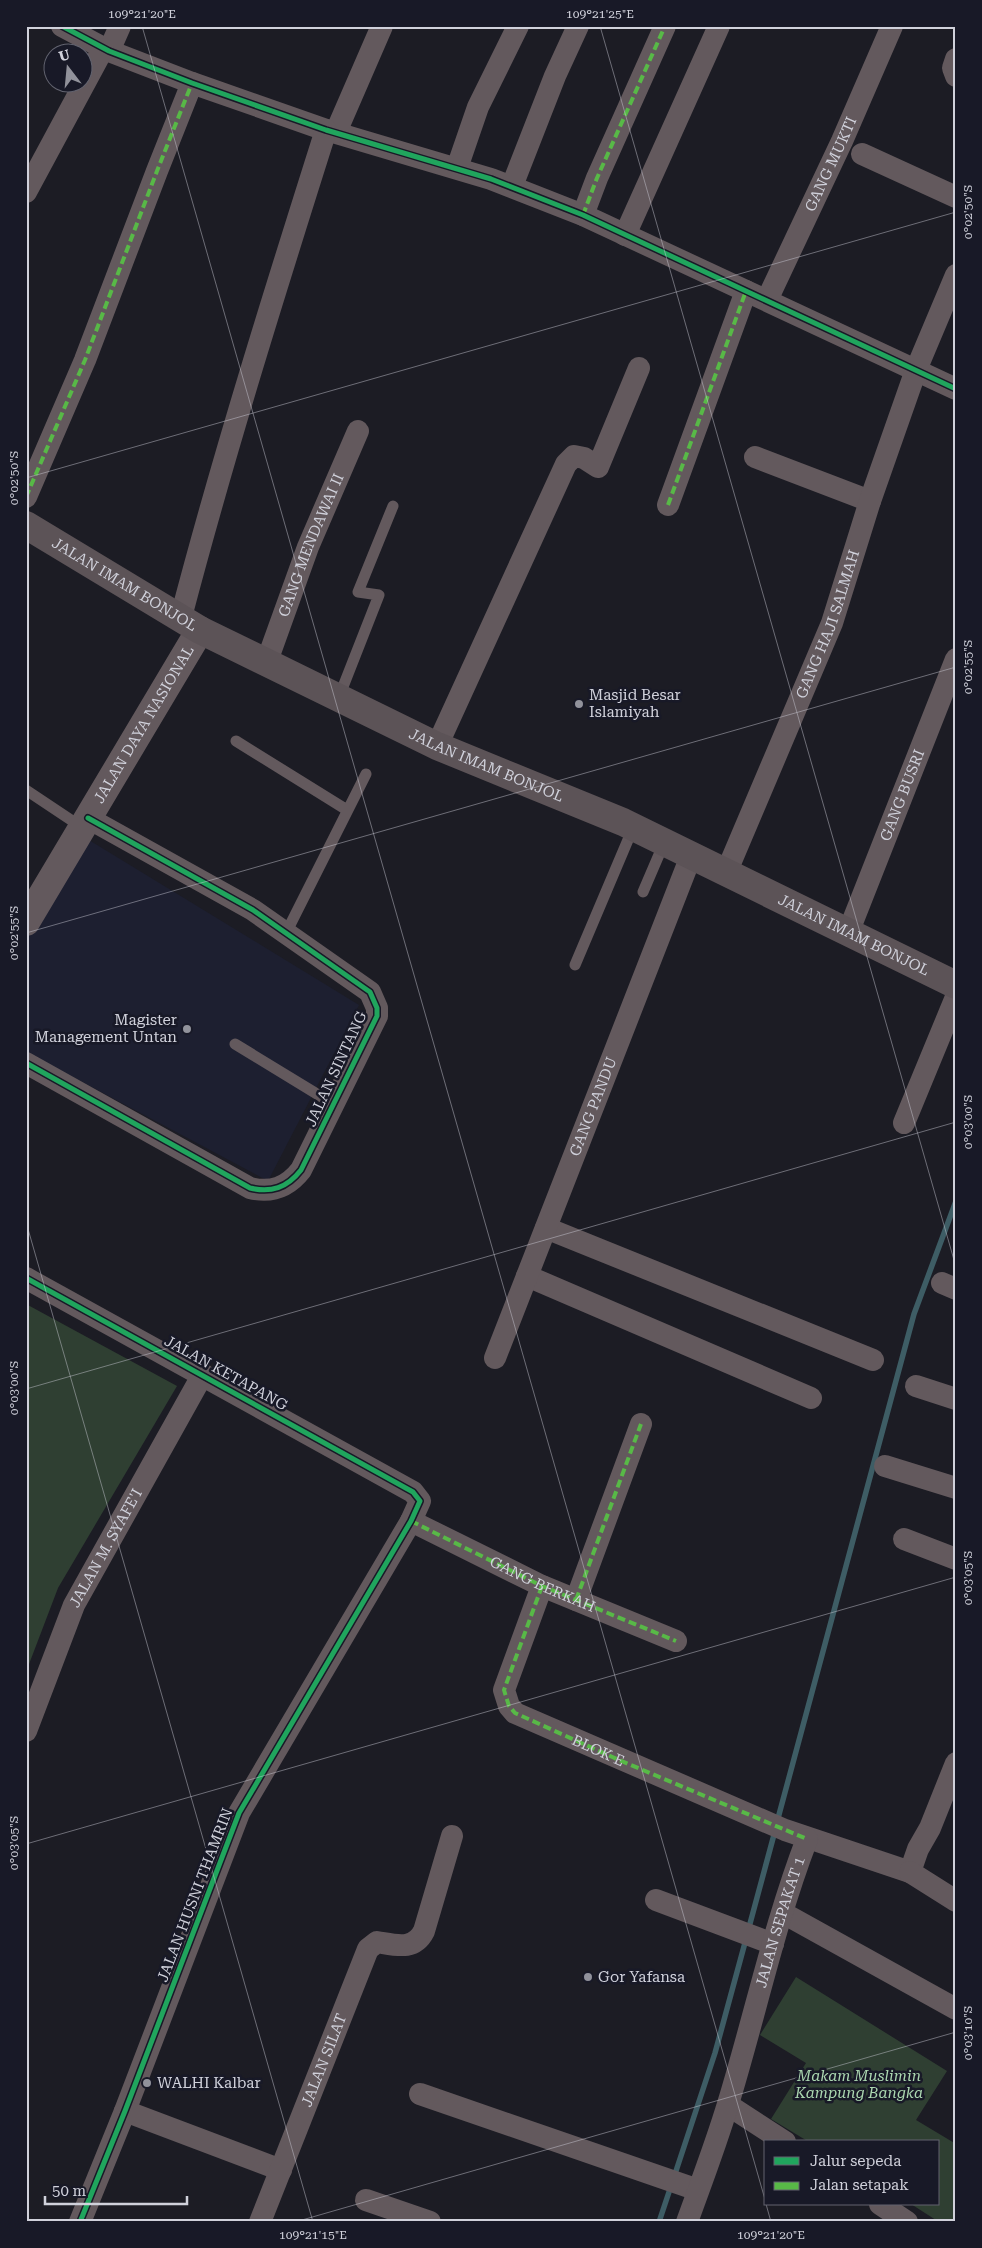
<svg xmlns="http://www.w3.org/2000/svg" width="982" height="2248" viewBox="0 0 982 2248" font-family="'Roboto Serif',serif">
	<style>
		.built { fill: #1d1f30 }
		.green { fill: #2f3f32 }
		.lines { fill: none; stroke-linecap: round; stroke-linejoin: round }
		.stream { stroke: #3e5d65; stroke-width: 5.5 }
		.service { stroke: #63595d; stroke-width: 11 }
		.minor { stroke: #63595d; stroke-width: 22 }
		.tertiary { stroke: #63595d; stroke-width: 28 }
		.secondary { stroke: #5c5357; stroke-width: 28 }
		.quiet { stroke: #58b947; stroke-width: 4; stroke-dasharray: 8 4; stroke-linecap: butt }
		.cycleway-casing { stroke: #181927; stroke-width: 8 }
		.cycleway { stroke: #20a55d; stroke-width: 5 }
		.ticks { fill: none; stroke: #d0d1db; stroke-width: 1; stroke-opacity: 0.45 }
		.poi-dot { fill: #91929b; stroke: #181927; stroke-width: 2 }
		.labels { text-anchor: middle; stroke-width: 5; stroke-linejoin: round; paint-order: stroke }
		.street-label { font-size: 15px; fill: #d0d1db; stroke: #181927 }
		.poi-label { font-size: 15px; fill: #d0d1db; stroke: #181927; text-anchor: start }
		.park-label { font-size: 15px; font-style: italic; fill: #abd7b0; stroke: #181927 }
		.neatline { fill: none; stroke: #d0d1db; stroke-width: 2 }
		.ticks-label { font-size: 12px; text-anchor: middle; fill: #d0d1db }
	</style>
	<rect width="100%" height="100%" fill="#1c1c24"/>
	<path class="built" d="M84 837 359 1005 268 1181 26 1052V939Z"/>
	<path class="green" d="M26 1304 177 1386 58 1588 26 1672Z
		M796 1977 947 2071 916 2120 956 2144V2222H939L911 2204H938V2142H809L771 2119 806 2063 760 2035Z"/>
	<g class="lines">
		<path class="stream" d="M777 1822 914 1314 956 1201
			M748 1931 775 1831
			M674 2177 715 2053 746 1939
			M659 2222 671 2186"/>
		<path class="service" d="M339 697 379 595 358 592 393 506
			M236 741 347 810
			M26 790 83 828
			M643 892 664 843
			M286 933 366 774
			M575 965 633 828
			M235 1044 335 1105"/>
		<g class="minor">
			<path d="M62 26 109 51 192 83 326 130 491 179 583 215 956 389"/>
			<path d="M109 51 120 26"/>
			<path d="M956 59 953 68 956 76"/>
			<path d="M336 132 382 26"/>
			<path d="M862 154 956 197"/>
			<path d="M457 168 478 107 518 26"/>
			<path d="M512 186 555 76 578 26"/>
			<path d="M26 192 103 49"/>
			<path d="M583 215 597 178 665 26"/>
			<path d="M625 235 719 26"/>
			<path id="s1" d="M767 300 842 141 892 26"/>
			<path d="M755 457 870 501"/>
			<path d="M26 497 85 360 157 171 192 83"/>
			<path d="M668 505 746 291"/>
			<path d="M181 617C224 453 275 291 326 130"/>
			<path id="s2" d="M267 661 308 547 358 431"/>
			<path d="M437 746 566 464 574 456 584 458 598 467 639 368"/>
			<path id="s3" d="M726 873 832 623 870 501 916 370 956 275"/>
			<path id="s4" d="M848 933 956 659"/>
			<path d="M26 1063 250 1188C271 1193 287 1188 301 1170L377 1016V1008L370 992 253 910 88 818"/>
			<path d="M904 1123 956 997"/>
			<path d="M546 1228 873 1360"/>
			<path d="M527 1276 811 1398"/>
			<path d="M26 1278 413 1492 420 1501 411 1521 239 1813 125 2111 80 2222"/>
			<path d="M942 1283 956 1289"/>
			<path id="s5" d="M495 1358 691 856"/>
			<path d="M916 1386 956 1399"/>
			<path d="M885 1466 956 1488"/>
			<path id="s6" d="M411 1521 542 1586 676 1641"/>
			<path d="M904 1539 956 1559"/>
			<path d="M542 1586 504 1690 509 1706 515 1713 785 1830 910 1872 918 1849 930 1828 956 1763"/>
			<path d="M576 1600 641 1424"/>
			<path id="s7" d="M26 1731 74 1605 203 1374"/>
			<path d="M910 1872 956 1901"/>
			<path d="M656 1900 773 1944"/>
			<path d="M783 1913 956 2009"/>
			<path d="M420 2094 698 2190"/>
			<path d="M728 2105 785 2142"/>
			<path d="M125 2111 281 2170"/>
			<path d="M366 2200 430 2222"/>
			<path d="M880 2204 907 2222"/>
			<path id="s8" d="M260 2222 368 1949 377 1942C396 1945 414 1951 424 1931L452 1836"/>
			<path id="s9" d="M687 2222C701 2183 716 2144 728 2104 755 2016 774 1925 807 1839"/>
		</g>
		<path class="tertiary" id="s10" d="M26 922 200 630"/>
		<path class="secondary" id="s11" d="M26 525 200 630 437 746 623 822 956 985"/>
		<g class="quiet">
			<path d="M583 215 597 178 665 26"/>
			<path d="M26 497 85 360 157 171 192 83"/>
			<path d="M668 505 746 291"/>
			<path d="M411 1521 542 1586 676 1641"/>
			<path id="s12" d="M542 1586 504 1690 509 1706 515 1713 619 1760 807 1839"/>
			<path d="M576 1600 641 1424"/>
		</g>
		<defs>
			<path id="cycleway" d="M62 26 109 51 192 83 326 130 491 179 583 215 956 389
				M26 1063 250 1188C271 1193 287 1188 301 1170L377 1016V1008L370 992 253 910 88 818
				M26 1278 413 1492 420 1501 411 1521 239 1813 125 2111 80 2222"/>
		</defs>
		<use href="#cycleway" class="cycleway-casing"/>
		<use href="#cycleway" class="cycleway"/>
	</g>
	<path class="ticks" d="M142 26 766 2203M600 26 956 1267M26 478 956 212M26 933 956 667M26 1222 313 2222M26 1389 956 1122M26 1844 956 1577M766 2204 771 2222M295 2222 956 2032"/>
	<g class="poi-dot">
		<circle cx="579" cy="704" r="5"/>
		<circle cx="187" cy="1029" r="5"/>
		<circle cx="588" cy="1977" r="5"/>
		<circle cx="147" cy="2083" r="5"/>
	</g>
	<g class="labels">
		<g class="street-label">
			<text dy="5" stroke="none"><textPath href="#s1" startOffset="150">GANG MUKTI</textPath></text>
			<text dy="5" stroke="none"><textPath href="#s2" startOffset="124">GANG MENDAWAI II</textPath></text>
			<text dy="5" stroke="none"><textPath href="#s11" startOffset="115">JALAN IMAM BONJOL</textPath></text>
			<text dy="5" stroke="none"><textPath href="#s3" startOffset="269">GANG HAJI SALMAH</textPath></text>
			<text dy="5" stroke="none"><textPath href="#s10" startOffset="230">JALAN DAYA NASIONAL</textPath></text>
			<text dy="5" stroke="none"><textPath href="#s11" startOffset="520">JALAN IMAM BONJOL</textPath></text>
			<text dy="5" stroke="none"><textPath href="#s4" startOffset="148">GANG BUSRI</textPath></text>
			<text dy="5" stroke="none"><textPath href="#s11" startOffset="925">JALAN IMAM BONJOL</textPath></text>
			<text transform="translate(336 1069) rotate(-65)" y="5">JALAN SINTANG</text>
			<text dy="5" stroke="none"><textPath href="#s5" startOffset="270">GANG PANDU</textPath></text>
			<text transform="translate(226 1373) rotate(29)" y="5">JALAN KETAPANG</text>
			<text dy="5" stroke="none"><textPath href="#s7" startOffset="200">JALAN M. SYAFE'I</textPath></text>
			<text dy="5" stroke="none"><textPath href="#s6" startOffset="146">GANG BERKAH</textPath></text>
			<text dy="5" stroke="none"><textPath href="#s12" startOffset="228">BLOK E</textPath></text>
			<text transform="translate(195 1895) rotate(-69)" y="5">JALAN HUSNI THAMRIN</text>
			<text dy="5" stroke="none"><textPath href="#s9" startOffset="314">JALAN SEPAKAT 1</textPath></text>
			<text dy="5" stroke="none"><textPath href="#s8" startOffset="174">JALAN SILAT</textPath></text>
		</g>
		<g class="poi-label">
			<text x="589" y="700">Masjid Besar<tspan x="589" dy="17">Islamiyah</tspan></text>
			<text x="177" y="1025" text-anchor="end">Magister<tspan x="177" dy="17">Management Untan</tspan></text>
			<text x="598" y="1982">Gor Yafansa</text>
			<text x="157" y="2088">WALHI Kalbar</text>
		</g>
		<g class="park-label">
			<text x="859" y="2081">Makam Muslimin<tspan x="859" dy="17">Kampung Bangka</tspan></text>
		</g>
	</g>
	<rect width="982" height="2248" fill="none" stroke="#181927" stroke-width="55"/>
	<rect x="764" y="2140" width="175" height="65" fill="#181927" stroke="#62636f"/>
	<rect x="774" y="2157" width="25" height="8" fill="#20a55d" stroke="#62636f"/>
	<text x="810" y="2166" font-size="15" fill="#d0d1db">Jalur sepeda</text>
	<rect x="774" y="2182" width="25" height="8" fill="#58b947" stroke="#62636f"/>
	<text x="810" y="2190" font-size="15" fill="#d0d1db">Jalan setapak</text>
	<g transform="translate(68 68) rotate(344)"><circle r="24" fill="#181927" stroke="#62636f"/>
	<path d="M0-4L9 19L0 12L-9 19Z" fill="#91929b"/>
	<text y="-8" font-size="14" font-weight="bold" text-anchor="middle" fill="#d0d1db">U</text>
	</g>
	<path d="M45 2196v8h142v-8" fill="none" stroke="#d0d1db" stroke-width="2.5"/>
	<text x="52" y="2196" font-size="15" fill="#d0d1db" stroke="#181927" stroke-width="4" paint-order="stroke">50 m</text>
	<rect x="28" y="28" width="926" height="2192" class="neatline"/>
	<g class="ticks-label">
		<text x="142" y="18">109°21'20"E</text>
		<text x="600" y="18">109°21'25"E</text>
		<text transform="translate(968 212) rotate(-90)" y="4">0°02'50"S</text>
		<text transform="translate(14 478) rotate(-90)" y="4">0°02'50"S</text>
		<text transform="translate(968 667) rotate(-90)" y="4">0°02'55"S</text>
		<text transform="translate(14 933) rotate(-90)" y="4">0°02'55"S</text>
		<text transform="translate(968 1122) rotate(-90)" y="4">0°03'00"S</text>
		<text transform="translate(14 1388) rotate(-90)" y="4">0°03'00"S</text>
		<text transform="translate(968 1578) rotate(-90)" y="4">0°03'05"S</text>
		<text transform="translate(14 1843) rotate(-90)" y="4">0°03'05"S</text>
		<text transform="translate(968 2033) rotate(-90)" y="4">0°03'10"S</text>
		<text x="313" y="2239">109°21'15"E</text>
		<text x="771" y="2239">109°21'20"E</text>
	</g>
</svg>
